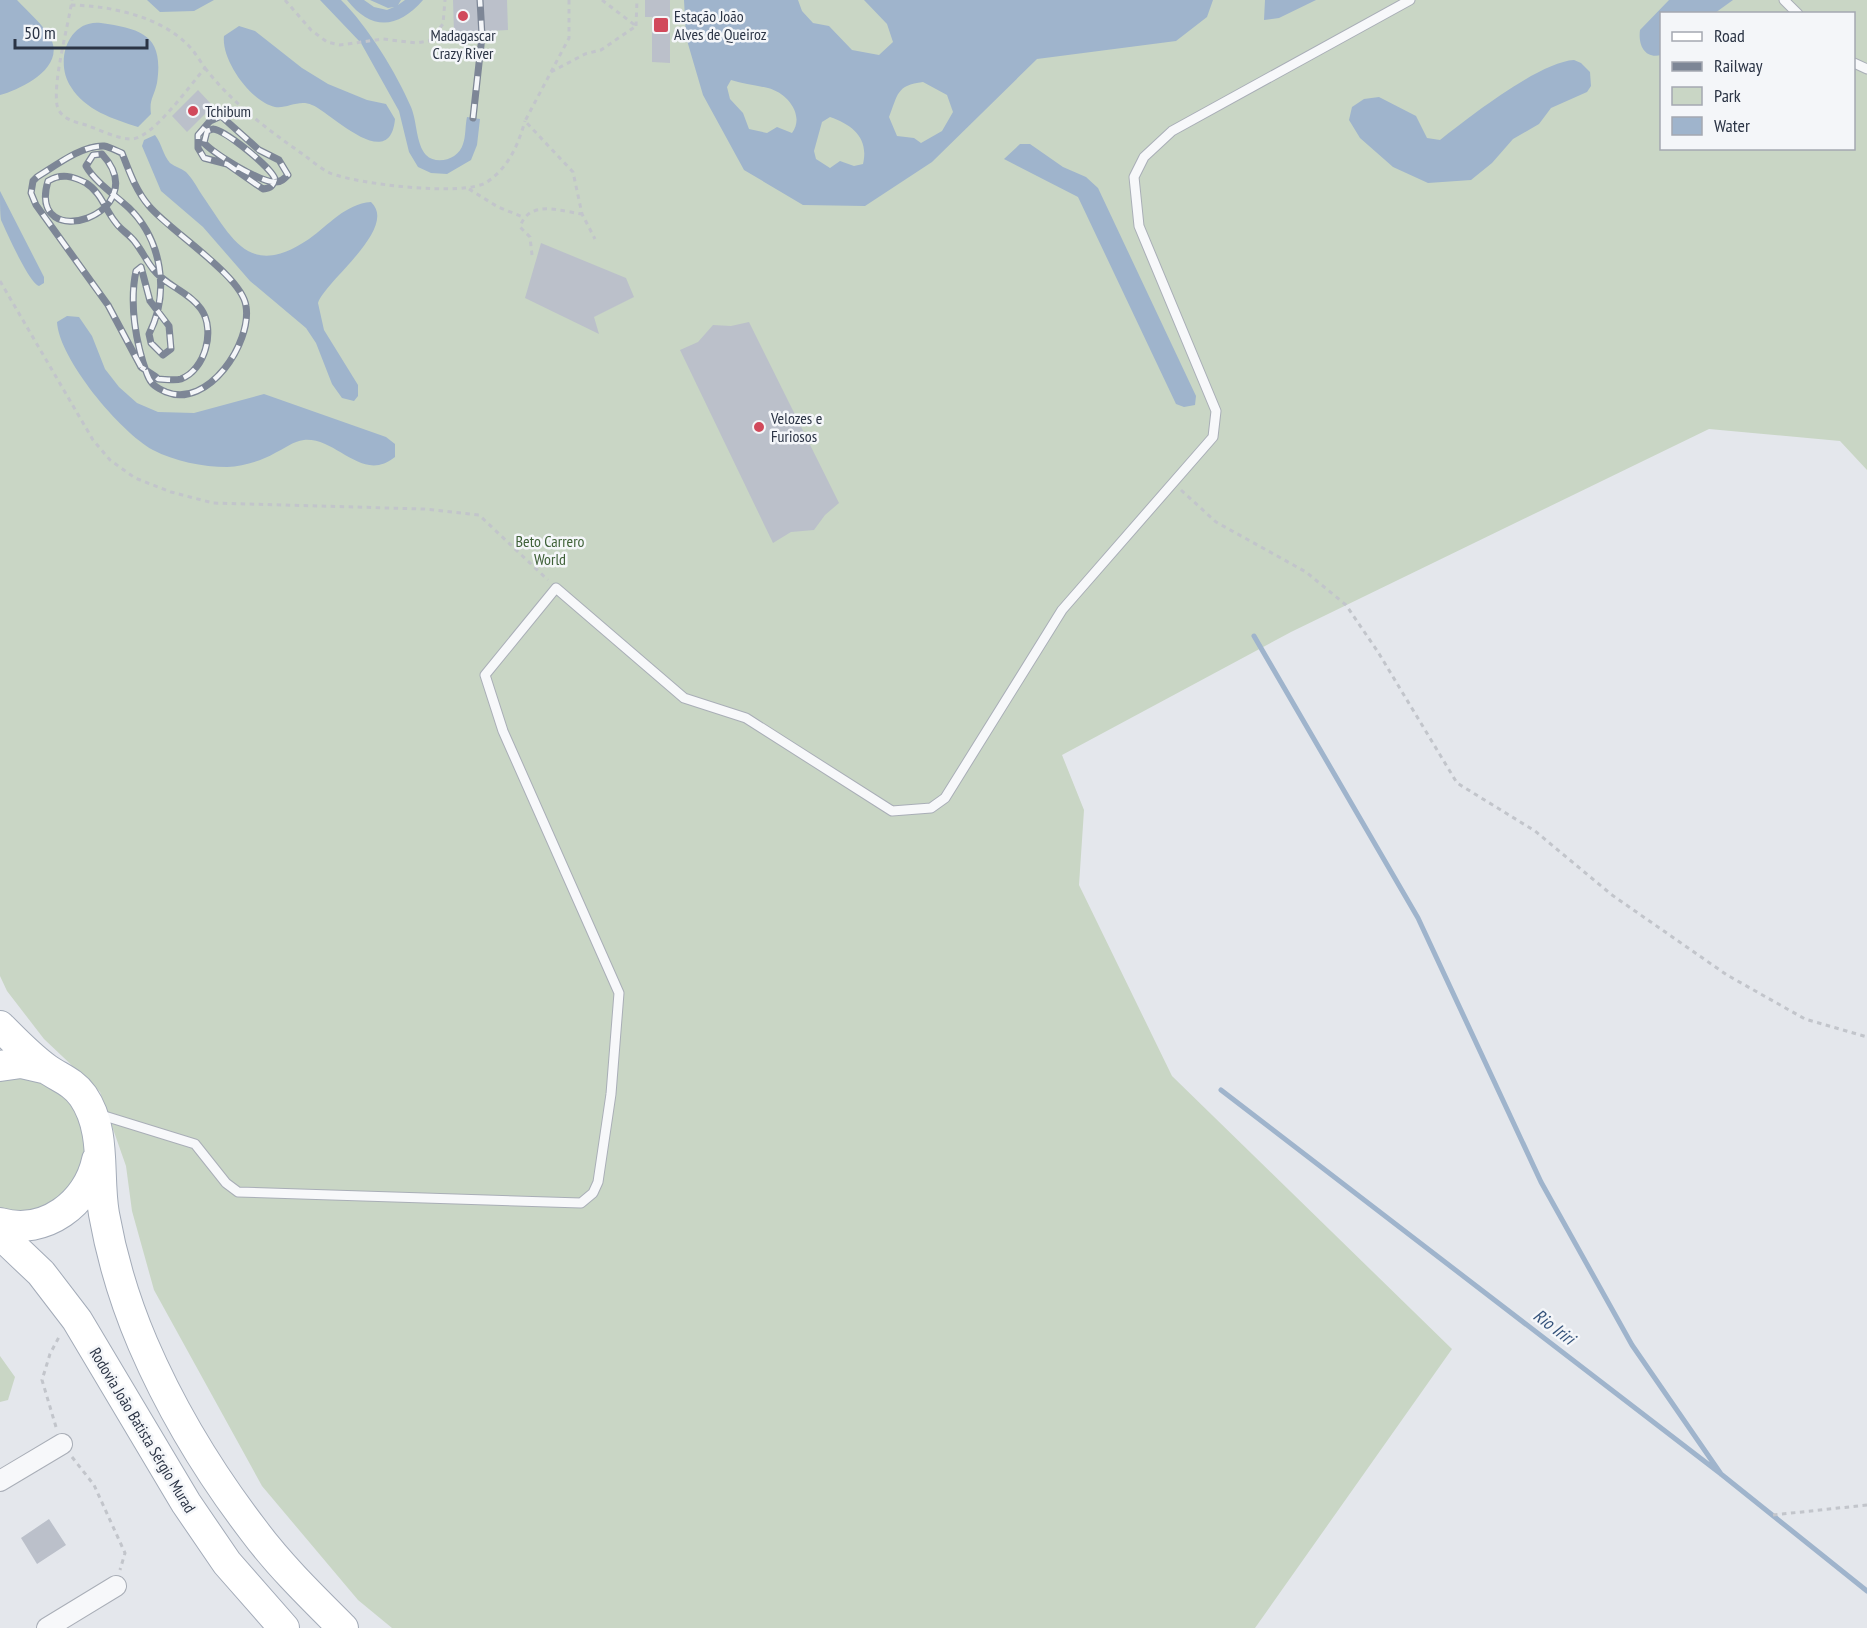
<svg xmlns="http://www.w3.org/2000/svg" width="1867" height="1628" viewBox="0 0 1867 1628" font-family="'PT Sans Narrow',sans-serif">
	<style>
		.green { fill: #c9d6c5; fill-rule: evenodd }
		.water { fill: #9fb4cc; fill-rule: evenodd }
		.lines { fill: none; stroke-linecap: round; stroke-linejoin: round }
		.stream { stroke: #9fb4cc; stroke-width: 5 }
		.building { fill: #bbc0ca }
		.service-casing { stroke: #a9aeb7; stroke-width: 11 }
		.minor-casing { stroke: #a9aeb7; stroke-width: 22 }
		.primary-casing { stroke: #a3abb8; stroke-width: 32 }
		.path { stroke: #c2c5cb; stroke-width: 3; stroke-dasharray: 4.5 4.5; stroke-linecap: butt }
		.service { stroke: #f7f8fa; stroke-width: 9 }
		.minor { stroke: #f7f8fa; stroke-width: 20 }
		.primary { stroke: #fff; stroke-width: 30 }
		.rail-casing { stroke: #7d8696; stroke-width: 7 }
		.rail { stroke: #f4f6f9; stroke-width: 4.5; stroke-dasharray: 14; stroke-linecap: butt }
		.poi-dot { fill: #d1495b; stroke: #f4f6f9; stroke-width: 2 }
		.labels { text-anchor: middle; stroke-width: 5; stroke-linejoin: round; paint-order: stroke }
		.poi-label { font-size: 16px; fill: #2b3445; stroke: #f4f6f9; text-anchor: start }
		.park-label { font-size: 16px; fill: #3f6138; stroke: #f4f6f9 }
		.street-label { font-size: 16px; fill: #2b3445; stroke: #f4f6f9 }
		.water-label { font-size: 18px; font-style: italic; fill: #34527a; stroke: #f4f6f9 }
	</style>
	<rect width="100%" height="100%" fill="#e4e7ec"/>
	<path class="green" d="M0 0H1867V470L1840 441 1709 429 1291 632 1062 755 1084 810 1079 885 1172 1076 1452 1349 1255 1628H392L358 1600 262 1486 154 1290 132 1211 126 1166 100 1092 44 1039 7 991 0 976ZM1662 14H1854V148H1662Z
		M0 1078 43 1080 75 1105 88 1144 85 1165 62 1199 24 1214 0 1211Z
		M0 1356 15 1377 8 1400 0 1402Z"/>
	<path class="water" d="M0 0H17C28 12 43 24 51 39 65 68 21 89 0 95Z
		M147 0H214L194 11 160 12Z
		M320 0H341C367 25 397 74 411 107 417 121 416 144 426 155 437 166 459 159 463 144 466 136 465 126 467 117L480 119 477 145 471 160 447 174 431 173 418 167 409 152 399 111 361 43Z
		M347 0H364L374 7 387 10 394 7 388 8 370 0H401L398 5 405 0H423C398 29 371 31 347 0Z
		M684 0H798L802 11 813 23 829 26 852 50 879 55 893 42 887 24 864 0H1213L1207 17 1176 41 1037 59 932 162 865 206 803 205 744 170 703 95 686 37ZM731 80C743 84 755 85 768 88 788 93 805 116 792 133L777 127 767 133 749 129 743 113 730 99 727 87ZM923 82 947 95 953 112 942 131 921 143 914 138 897 136 889 117C898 95 896 85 923 82ZM830 117C853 125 869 138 863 164L854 166 840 161 830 168 816 159 814 151 822 122Z
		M1265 0H1316L1279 18 1264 20Z
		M1669 0H1733L1715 13 1662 14 1661 55C1644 59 1638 44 1640 30Z
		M101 23C143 29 164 36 157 83 154 97 149 99 151 114L138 127C113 119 85 110 71 87 54 62 68 19 101 23Z
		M239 26 255 31 302 68 328 84 367 100 386 104 395 119C390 175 329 111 312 105 299 99 287 109 275 107 251 102 221 60 224 36Z
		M1574 60 1581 63 1590 72 1591 86 1587 92 1551 108 1539 124 1513 139 1492 163 1471 180 1428 183 1393 167 1360 138 1349 120 1352 107 1364 99 1379 97 1416 116 1427 138 1440 140C1468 118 1539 62 1574 60Z
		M155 135C162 144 163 155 170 163 175 167 181 168 186 172 192 178 197 187 202 195 232 238 249 280 309 239 329 225 345 204 371 202 399 228 325 281 318 303L324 330 358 385V396L354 401 342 398 332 384 316 343 306 328 250 281 203 227 161 191 142 146 144 140Z
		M1020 144H1030L1063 167 1086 177 1098 188 1196 396 1195 405 1184 407 1176 404 1078 197 1004 159Z
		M0 191 44 277V283L39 286C29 283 7 233 1 220 0 213 0 199 0 191Z
		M67 316 79 317 92 336 105 369 119 387 137 403 158 412 194 413 264 394 386 437 395 444V457C362 484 337 437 304 440 293 441 284 449 275 453 261 461 244 466 227 467 203 467 174 461 153 450 120 432 59 359 57 322Z"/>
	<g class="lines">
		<path class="stream" d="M1254 636 1418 918 1541 1182 1632 1345 1721 1474
			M1221 1090 1721 1474 1867 1591"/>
	</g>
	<path class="building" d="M453 0H507L508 30 454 33Z
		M645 0H670V63L652 62V17H645Z
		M198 90 213 106 187 132 172 116Z
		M541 243 626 278 634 297 594 317 599 334 525 298Z
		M749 322 839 503 825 515 814 530 791 532 773 543 680 350 698 342 713 325 731 326Z
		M49 1519 66 1545 37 1564 21 1538Z"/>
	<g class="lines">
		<defs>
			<path id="service" d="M1784 0 1798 14
				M1854 63 1867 69
				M98 1114 195 1144 226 1183 238 1192 581 1203 593 1193 598 1182 611 1094 619 993 503 731 485 675 556 588 684 698 746 718 892 811 931 808 945 798 1062 610 1213 437 1216 411 1139 226 1134 177 1144 157 1172 131 1410 0"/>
			<path id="minor" d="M0 1481 62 1444
				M47 1628 116 1586"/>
			<path id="primary" d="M0 1026C14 1040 30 1057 47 1069 60 1078 73 1082 83 1096 107 1131 97 1174 104 1214 112 1259 125 1302 143 1344 171 1409 211 1475 254 1531 280 1566 312 1597 343 1628
				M0 1066 21 1063 47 1069
				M0 1223C45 1236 88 1203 97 1160
				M0 1234 41 1273 77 1320 186 1503 227 1563 284 1628"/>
		</defs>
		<use href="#service" class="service-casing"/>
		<use href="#minor" class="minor-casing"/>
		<use href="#primary" class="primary-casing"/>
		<path class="path" d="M285 0 311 30 327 42 340 45 383 39 416 43 429 41 443 24 445 0
			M569 0V38L525 121 573 172 582 214 595 239
			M602 0 636 26
			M71 5C111 6 159 16 188 45 195 52 200 61 205 68 190 85 151 141 130 139 115 138 100 130 86 125 75 122 60 119 57 105 53 80 68 27 72 0
			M636 26 637 0
			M205 68C232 103 268 130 304 155 312 161 321 169 330 173 356 184 465 197 487 182 509 167 518 145 525 121
			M551 72 585 54 601 50 636 26
			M469 189 498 207 523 217
			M532 255 530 237 520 227C529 199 560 211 582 214
			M0 281 93 440 110 460 135 478 171 492 213 503 424 509 479 515 548 580
			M1181 490 1216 522 1306 572 1346 605 1378 652 1457 783 1535 831 1612 895 1727 975 1805 1019 1867 1037
			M56 1427 42 1380 50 1354 60 1335
			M72 1457 94 1485 125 1553 120 1570
			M1773 1515 1867 1505"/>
		<use href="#service" class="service"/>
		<use href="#minor" class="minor"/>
		<use href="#primary" class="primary"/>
		<defs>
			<path id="rail" d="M473 118 482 36 480 0
				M275 179C272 168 225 130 213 129L207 131 204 143C215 154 260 183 276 182 281 182 284 179 288 175L279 160 259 150 221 116 210 121 198 135V148L204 158 227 164 263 189C271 188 273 186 275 179
				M141 367 108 305 36 205 31 193 33 181 37 177C55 166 82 145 104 146 110 147 117 151 122 153 129 171 136 191 149 206 170 231 242 276 246 306 252 343 208 409 166 392 157 388 151 385 147 374 136 344 129 304 136 271L141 267 150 301 169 326 171 349 163 355 151 343 149 334C170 293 162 240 129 208 115 195 95 182 86 166L93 155 102 154C157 214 26 256 48 181 61 173 73 176 86 183 102 193 105 210 116 223 121 230 130 235 135 242 142 251 146 260 153 269 166 286 188 291 201 309 216 330 205 370 181 379 175 381 164 379 158 379L156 377 141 367"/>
		</defs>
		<use href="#rail" class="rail-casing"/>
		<use href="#rail" class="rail"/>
	</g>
	<g class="poi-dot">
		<circle cx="463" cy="16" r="6"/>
		<rect x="653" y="17" width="16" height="16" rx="3"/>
		<circle cx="193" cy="111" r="6"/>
		<circle cx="759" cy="427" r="6"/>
	</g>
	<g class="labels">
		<g class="poi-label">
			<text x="674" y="22">Estação João<tspan x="674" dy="18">Alves de Queiroz</tspan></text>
			<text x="463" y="41" text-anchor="middle">Madagascar<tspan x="463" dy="18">Crazy River</tspan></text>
			<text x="205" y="117">Tchibum</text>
			<text x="771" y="424">Velozes e<tspan x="771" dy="18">Furiosos</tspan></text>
		</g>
		<g class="park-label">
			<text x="550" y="547">Beto Carrero<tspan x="550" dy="18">World</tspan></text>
		</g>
		<g class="street-label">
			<text transform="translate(143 1430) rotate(59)" y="6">Rodovia João Batista Sérgio Murad</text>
		</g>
		<g class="water-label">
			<text transform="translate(1554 1327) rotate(37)" y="6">Rio Iriri</text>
		</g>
	</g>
	<rect x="1660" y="12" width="195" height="138" fill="#f4f6f9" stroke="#a4a8b1" stroke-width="1.5"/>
	<rect x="1672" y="32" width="30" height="9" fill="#ffffff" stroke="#a4a8b1" stroke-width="1.5"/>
	<text x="1714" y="42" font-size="18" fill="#2b3445">Road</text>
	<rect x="1672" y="62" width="30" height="9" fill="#7d8696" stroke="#a4a8b1" stroke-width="1.5"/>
	<text x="1714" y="72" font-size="18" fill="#2b3445">Railway</text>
	<rect x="1672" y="87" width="30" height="18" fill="#c9d6c5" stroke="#a4a8b1" stroke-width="1.5"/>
	<text x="1714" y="102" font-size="18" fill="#2b3445">Park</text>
	<rect x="1672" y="117" width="30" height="18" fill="#9fb4cc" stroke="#a4a8b1" stroke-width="1.5"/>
	<text x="1714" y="132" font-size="18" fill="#2b3445">Water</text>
	<path d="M15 39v9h132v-9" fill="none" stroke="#2b3445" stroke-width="3"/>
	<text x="24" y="39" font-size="18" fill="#2b3445" stroke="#f4f6f9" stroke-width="4.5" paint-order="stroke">50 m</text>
</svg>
